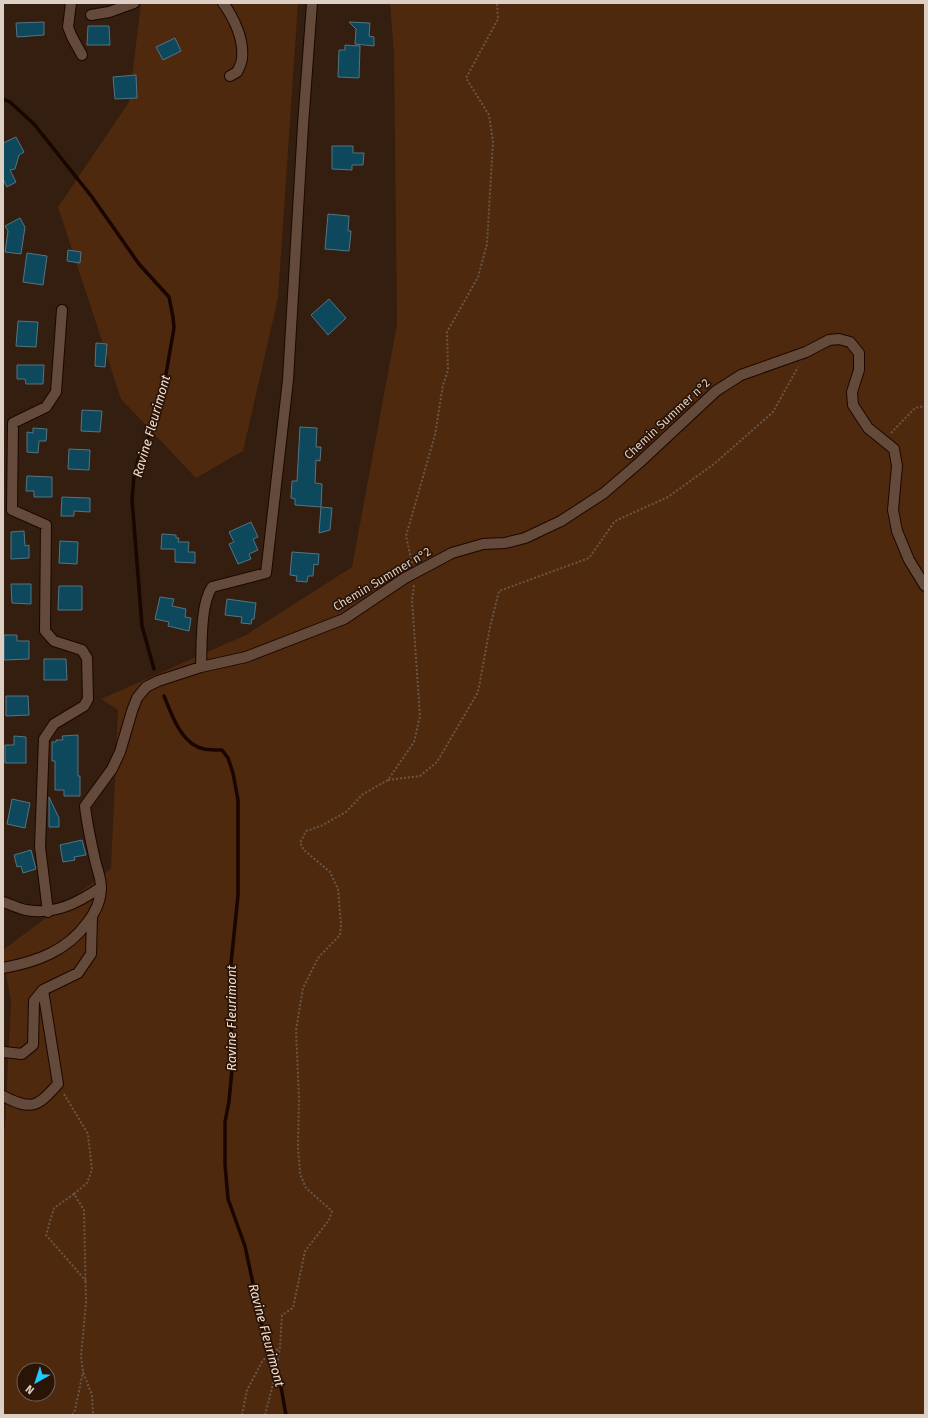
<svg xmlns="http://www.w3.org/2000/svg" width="928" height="1418" viewBox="0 0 928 1418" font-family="'Fira Sans',sans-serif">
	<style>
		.green { fill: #4e290e; fill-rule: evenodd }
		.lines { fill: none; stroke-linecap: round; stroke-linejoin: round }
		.stream { stroke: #1a0600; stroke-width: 3.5 }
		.building { fill: #0e485c; stroke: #547482 }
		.minor-casing { stroke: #1b0700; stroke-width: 12 }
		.path { stroke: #6a5649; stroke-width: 2; stroke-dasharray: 2 2; stroke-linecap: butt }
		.minor { stroke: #644a3a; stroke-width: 10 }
		.labels { text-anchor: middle; stroke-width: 3.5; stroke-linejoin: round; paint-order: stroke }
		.street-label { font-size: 12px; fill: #decfc5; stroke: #2a1406 }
		.water-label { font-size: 13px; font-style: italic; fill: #f1ddd1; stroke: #2a1406 }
	</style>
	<rect width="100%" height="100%" fill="#341e0f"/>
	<path class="green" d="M141 3H298L278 298 243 451 196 478 121 399 58 207 129 102Z
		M390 3H925V1415H3V1132L5 1126 11 1000 3 959V950L111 869 118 710 101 699 246 635 352 567 397 324 394 54ZM24 1370H48V1394H24Z"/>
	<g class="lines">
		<path class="stream" d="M3 99 10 102 34 124 92 197 139 264 169 297 173 317 174 328 162 397 150 434 139 457 134 476 132 499 142 626 154 669
			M164 696C172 715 181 744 204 749 210 750 216 750 222 750L228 758 233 773 238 800V895L230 974V1006L233 1059 229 1101 225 1122V1164L228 1199 245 1246 262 1326 274 1367 281 1387 286 1415"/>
	</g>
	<path class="building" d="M44 22V35L17 37 16 23Z
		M349 22 370 23 369 36 374 37V46L355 44 356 29Z
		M88 26H109L110 45H87Z
		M175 38 181 51 163 60 156 47Z
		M345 45 360 46 359 78 338 77 339 50H345Z
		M136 75 137 98 115 99 113 77Z
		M16 137 24 152 19 155 15 169 10 170 16 182 7 187 3 179V143Z
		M332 146H353V153H364L363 165H352V170L332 169Z
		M328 214 349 216 348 231H351L349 251 325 249Z
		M20 218 25 227 21 254 5 252 8 231 5 226Z
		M68 250 81 252 80 263 67 261Z
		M27 253 47 256 43 285 23 282Z
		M329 299 346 318 328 335 311 315Z
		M18 321 38 322 36 347 16 346Z
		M96 343 107 344 105 367 95 366Z
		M17 365H44L43 384H26L25 379H17Z
		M82 410 102 411 100 432 81 431Z
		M300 427 317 428 316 447H321L320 461 316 460 315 483 322 484 321 507 295 505V499L291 498 292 481H297Z
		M33 428 47 429 46 441H39L38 453 27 452V432L33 433Z
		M69 449 90 450 89 470 68 469Z
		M27 476 52 477V497H34V491H26Z
		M62 497 90 498V512L74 511V516H61Z
		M321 507 332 508 330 530 319 533Z
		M251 522 258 537 253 539 258 550 249 554 251 559 238 564 229 544 234 542 229 532Z
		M24 531 25 546 29 545V558L11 559V532Z
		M162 534 176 535V538H179L178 542H189L188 552H195V563L175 562V549H161Z
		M60 541 78 542 77 564 59 563Z
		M292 552 319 554 318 565 314 564 313 576H308L307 582 296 581 297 576 290 575Z
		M11 584H31V604L12 603Z
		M59 586H82V610H58Z
		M160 597 174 599 172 606 186 609 185 617 191 618 189 631 168 626 169 622 155 619Z
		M227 599 256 603 254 619H252L251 624 241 623 242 617 225 615Z
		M4 635H17V641H29V659L4 660Z
		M44 659H66L67 680H44Z
		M6 696H28L29 715 6 716Z
		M78 735V776H80V796H64V790H55V761H52V742H56V740H63L62 736Z
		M14 736 26 737V763H5V745H14Z
		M49 797 59 818V827H49Z
		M12 799 30 803 25 828 7 824Z
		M82 840 86 855 74 857 75 860 63 862 60 845Z
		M31 850 36 869 23 873 21 866 17 867 14 855Z"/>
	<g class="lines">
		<defs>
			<path id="minor" d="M71 3 68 27 72 37 82 55
				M223 3C234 18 244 39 242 58 242 63 239 68 237 72L230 76
				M91 15 109 12 134 3
				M201 667C202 645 200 605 212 587L266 573 288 380 303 125 312 3
				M3 902C10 904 19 909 26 910 55 915 78 903 101 887
				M48 912 40 847 44 739 54 724 84 706 88 699 87 658 82 650 54 641 45 631 46 525 12 510 13 423 46 407 56 392 62 310
				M3 968C36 962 67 951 87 923 95 913 101 900 101 887 101 878 97 869 95 860 91 842 87 825 85 806L112 769 120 752 132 711 137 698 146 687 158 681 201 667 246 657 344 619 405 578 452 553 483 544 505 543 525 538 561 521 604 493 640 462 716 391 741 375 806 352 829 340 839 339 850 342 859 353V370L852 392 853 405 868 428 894 449 897 466 893 510 897 531 909 560 925 586
				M4 1052 22 1054 33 1045 34 1001 43 990 78 973 91 954 92 917
				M3 1096C32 1111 37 1107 58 1084L43 990"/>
		</defs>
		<use href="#minor" class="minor-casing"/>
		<path class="path" d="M891 433 915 408 925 406
			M412 563 406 536 435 435 443 385 448 370 447 332 478 277 487 244 493 141 489 115 466 78 498 19 497 3
			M388 780 420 776 437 762 478 692 490 627 499 591 589 558 615 521 668 497 714 464 773 412 798 367
			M64 1094 88 1134 92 1170 87 1183 74 1194 84 1210 86 1303 81 1356 83 1372 92 1395 93 1415
			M74 1194 54 1208 46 1235 86 1281
			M72 1415 75 1410 83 1372
			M242 1415 247 1390 263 1360 279 1348
			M265 1415 276 1372 280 1347 282 1315 293 1308 305 1251 329 1220 332 1211 306 1188 300 1174 298 1146 299 1098 296 1030 303 988 318 958 340 935 341 925 338 889 330 872 304 850 300 843 306 831 321 826 346 812 363 794 388 780 414 742 420 716 412 600 414 585"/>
		<use href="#minor" class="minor"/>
	</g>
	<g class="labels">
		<g class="street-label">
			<text transform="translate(667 419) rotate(-43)" y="4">Chemin Summer n°2</text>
			<text transform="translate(382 579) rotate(-31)" y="4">Chemin Summer n°2</text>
		</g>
		<g class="water-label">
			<text transform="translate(151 426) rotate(-74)" y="5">Ravine Fleurimont</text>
			<text transform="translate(231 1018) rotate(-90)" y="5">Ravine Fleurimont</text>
			<text transform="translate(267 1335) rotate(75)" y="5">Ravine Fleurimont</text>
		</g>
	</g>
	<rect width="928" height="1418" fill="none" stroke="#decfc5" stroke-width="8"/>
	<g transform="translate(36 1382) rotate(219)"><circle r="19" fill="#2a1406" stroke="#725f52"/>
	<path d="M0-3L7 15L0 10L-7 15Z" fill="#22c9fe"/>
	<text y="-6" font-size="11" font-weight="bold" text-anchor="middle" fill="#decfc5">N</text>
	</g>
</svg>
